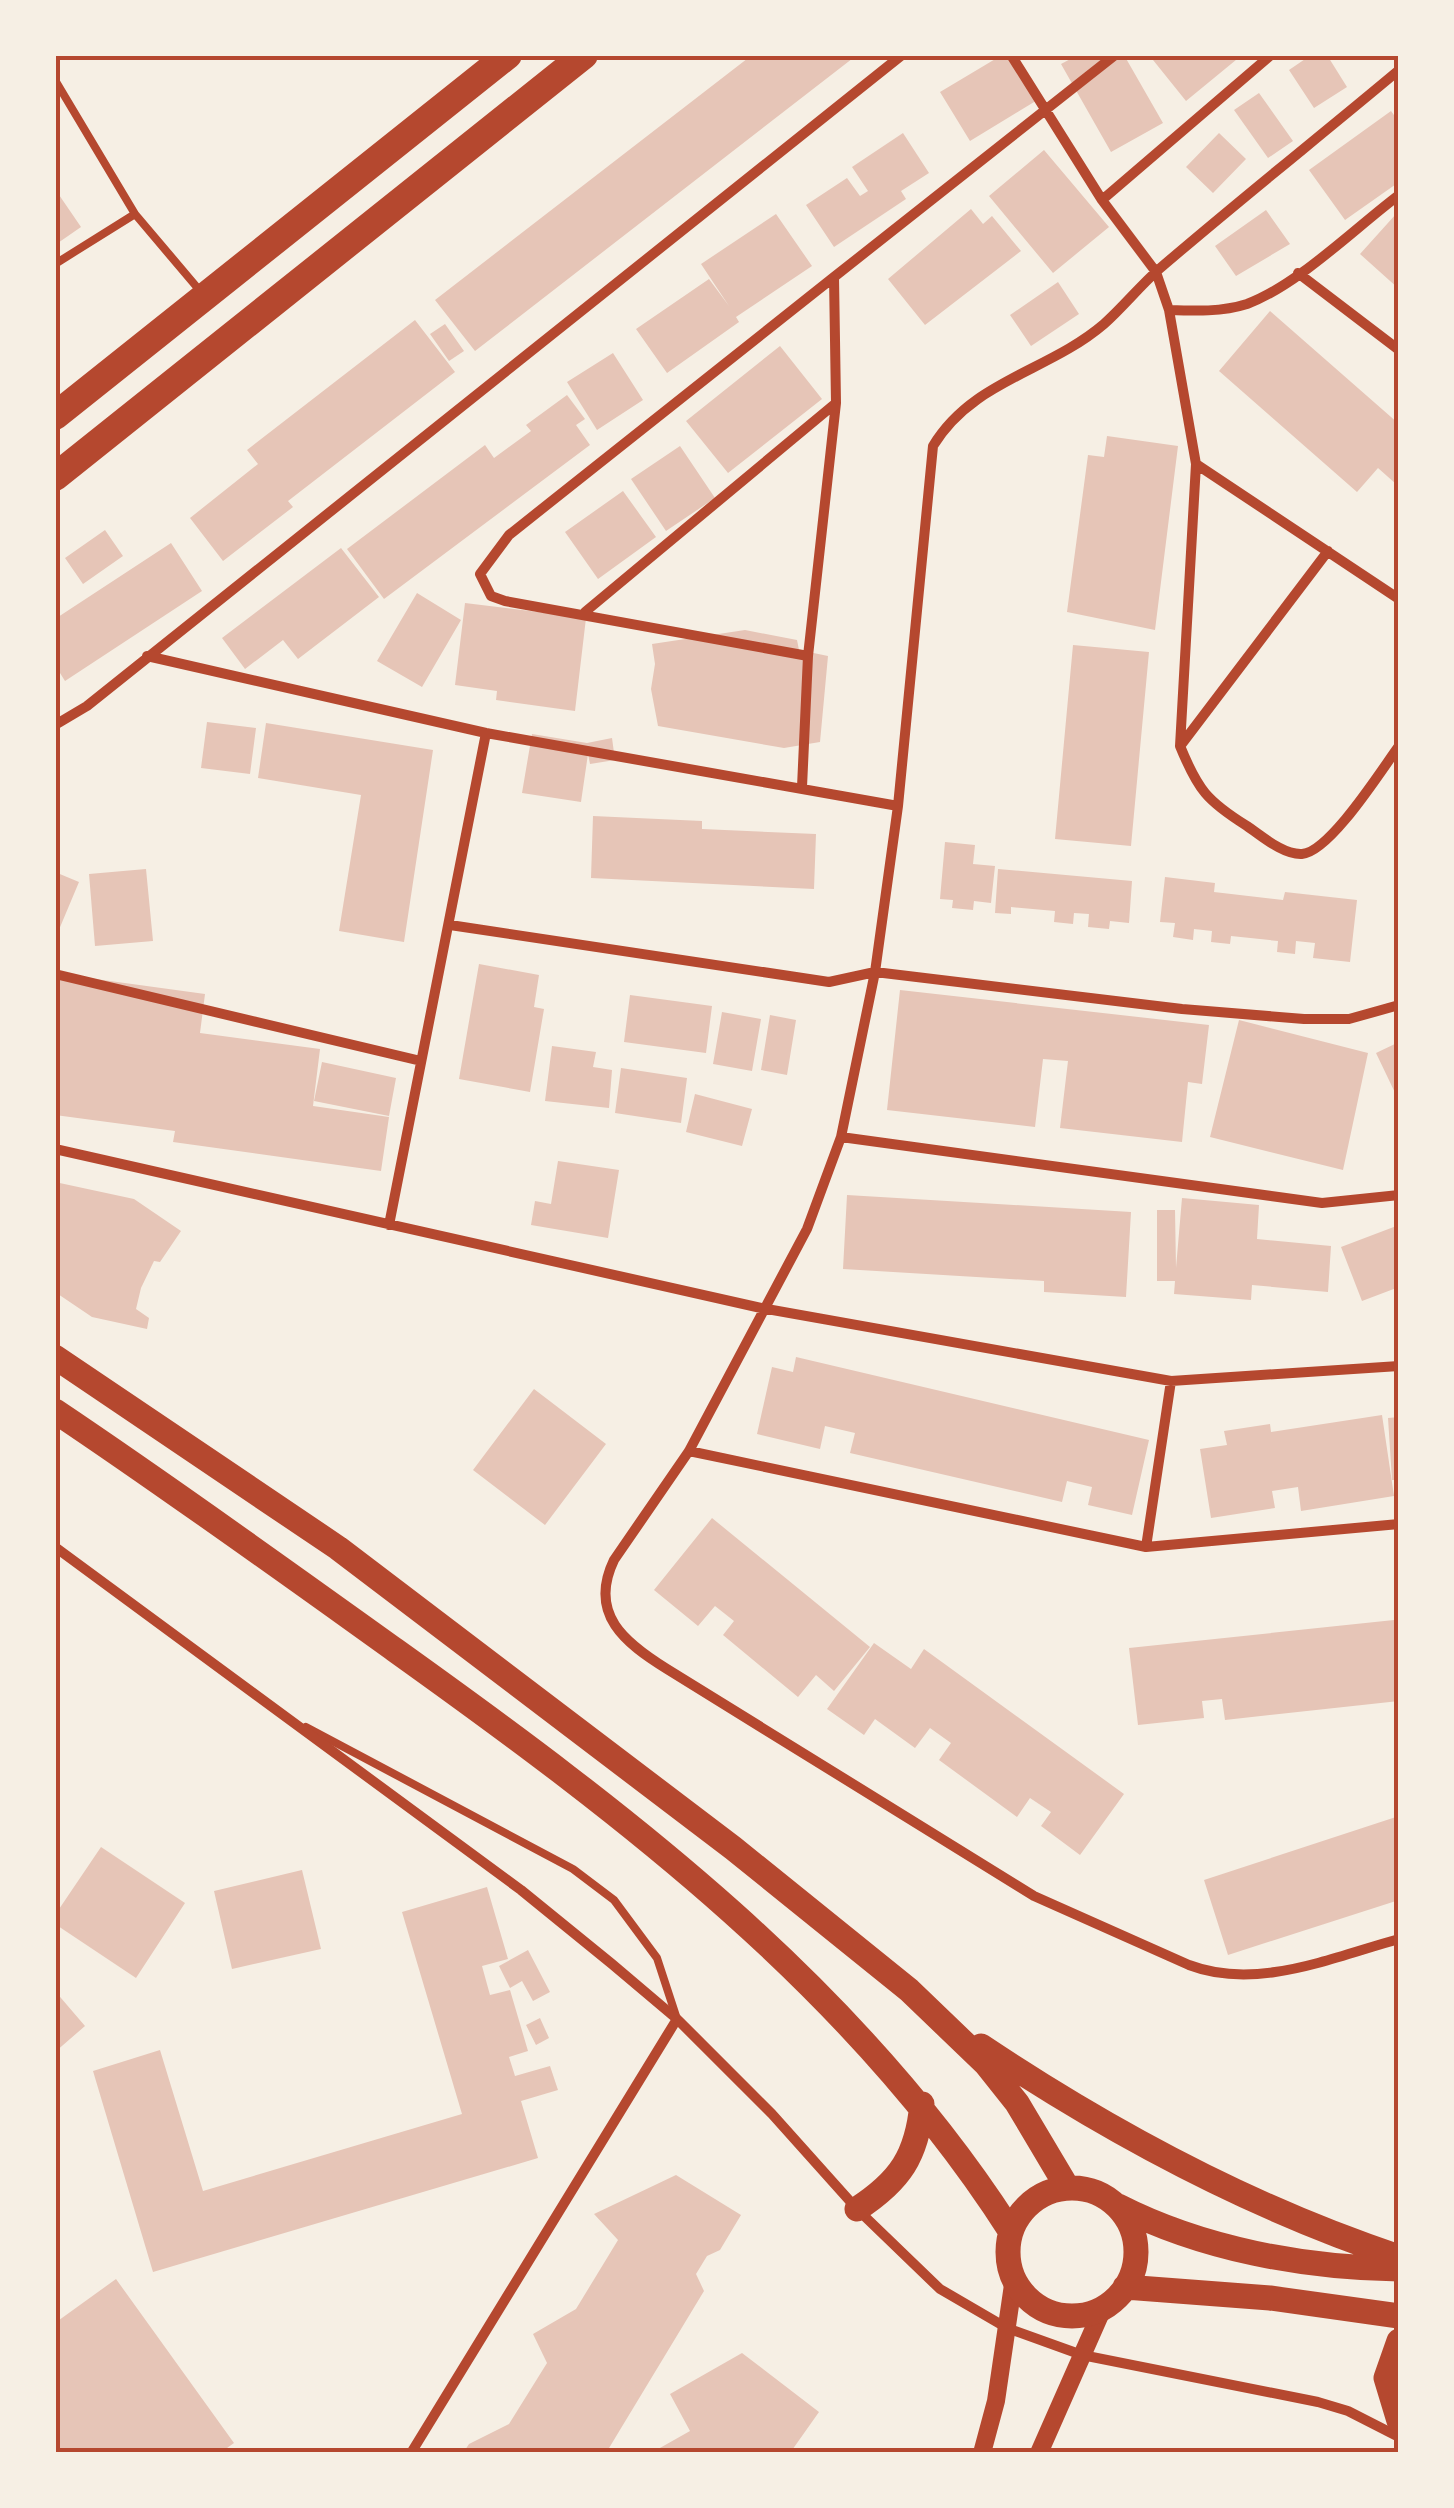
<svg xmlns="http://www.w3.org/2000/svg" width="1454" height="2508" viewBox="0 0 1454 2508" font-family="Barlow,sans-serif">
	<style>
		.building { fill: #e6c5b7 }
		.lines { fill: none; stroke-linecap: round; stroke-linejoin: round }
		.service { stroke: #b5482f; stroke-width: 8 }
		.minor { stroke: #b5482f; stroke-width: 10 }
		.tertiary { stroke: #b5482f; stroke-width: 18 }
		.primary { stroke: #b5482f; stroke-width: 25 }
		.trunk { stroke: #b5482f; stroke-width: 28 }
		.neatline { fill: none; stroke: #b5482f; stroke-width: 4 }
	</style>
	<rect width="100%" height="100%" fill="#f6efe4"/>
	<path class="building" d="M752 55H857L475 351 435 300Z
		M1002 55H1012L1039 99 970 141 940 92Z
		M1078 55H1124L1163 123 1111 152 1061 64Z
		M1149 55H1242L1186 101Z
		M1311 55H1327L1347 87 1314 108 1289 70Z
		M1259 93 1293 141 1268 158 1234 110Z
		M1391 111 1399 122V182L1345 220 1309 170Z
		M903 133 929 173 901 191 906 199 834 247 806 205 847 178 860 196 868 191 852 167Z
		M1219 133 1246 159 1213 193 1186 167Z
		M1044 150 1109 227 1053 273 989 196Z
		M55 189 81 227 55 245Z
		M971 209 983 224 992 216 1021 251 925 325 888 279Z
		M1266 210 1290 244 1236 276 1215 246Z
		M776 214 812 266 736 317 739 322 667 373 636 329 709 279 729 306 701 264Z
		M1396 214 1399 217V289L1360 254Z
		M1058 282 1079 314 1031 346 1010 315Z
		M1270 311 1399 424 1396 484 1378 468 1357 492 1219 371Z
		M415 320 455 372 288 501 293 507 223 561 190 518 258 464 247 450Z
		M445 324 464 351 449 361 430 334Z
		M780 346 822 399 728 473 686 421Z
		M613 353 643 400 597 430 567 382Z
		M567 395 585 419 576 425 590 445 384 599 347 549 485 445 494 458 531 431 526 425Z
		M1107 436 1178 446 1155 630 1067 612 1088 455 1104 457Z
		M680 446 715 498 666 531 631 479Z
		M623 491 656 537 598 579 565 532Z
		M105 530 123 556 83 584 65 558Z
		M171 543 202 591 65 681 55 665V619Z
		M341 548 379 597 298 659 283 640 245 669 222 638Z
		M417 593 461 620 422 687 377 661Z
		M465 603 586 618 575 711 496 700 497 691 455 685Z
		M745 630 797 640 799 650 828 656 820 742 784 748 658 726 651 689 655 664 652 644Z
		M1073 645 1149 652 1131 846 1055 839Z
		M207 722 256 728 250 774 201 768Z
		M266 723 433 750 404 942 339 931 361 795 258 778Z
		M532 734 587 743 612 738 615 760 590 764 588 754 581 802 522 793Z
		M593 816 702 821V829L816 834 814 889 591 878Z
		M945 842 975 845 973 864 995 866 991 903 974 901 973 910 952 908 953 900 940 899Z
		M146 869 153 941 95 946 89 874Z
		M998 869 1132 881 1129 923 1110 921 1109 929 1088 927 1089 914 1074 913 1073 924 1054 922 1055 911 1011 907V914L995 913Z
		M55 872 79 882 58 932 55 931Z
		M1165 877 1215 883 1214 892 1283 900 1285 892 1357 900 1350 962 1313 958 1315 943 1296 941 1295 954 1277 952 1278 941 1231 936 1230 944 1211 942 1212 931 1194 929 1193 940 1173 937 1175 923 1160 922Z
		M479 964 539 975 534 1007 544 1009 530 1092 459 1079Z
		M59 974 205 994 200 1033 320 1049 313 1106 389 1117 381 1171 173 1142 175 1131 55 1115Z
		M900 990 1209 1025 1202 1084 1188 1082 1182 1142 1060 1128 1068 1061 1043 1059 1035 1127 887 1110Z
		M630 995 712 1006 706 1053 624 1042Z
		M722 1012 761 1019 752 1071 713 1064Z
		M770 1015 796 1020 787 1075 761 1070Z
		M1239 1020 1368 1053 1343 1170 1210 1137Z
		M1399 1042V1101L1376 1053Z
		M552 1046 596 1052 593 1067 612 1070 609 1108 545 1101Z
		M322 1062 396 1078 389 1116 314 1101Z
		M621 1068 687 1078 681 1123 615 1113Z
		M695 1094 752 1109 742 1146 686 1132Z
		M558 1161 619 1170 608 1238 531 1225 535 1201 551 1204Z
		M55 1182 134 1199 181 1231 160 1262 154 1261 141 1288 136 1309 149 1318 147 1329 92 1317 55 1292Z
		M847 1195 1131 1212 1126 1297 1044 1292V1281L843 1269Z
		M1182 1198 1259 1205 1257 1239 1331 1246 1328 1292 1252 1285 1251 1300 1174 1294 1175 1281H1157V1210H1175L1176 1268Z
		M1399 1225V1287L1362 1301 1341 1247Z
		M796 1357 1149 1440 1132 1515 1088 1505 1092 1487 1067 1481 1062 1502 850 1453 855 1433 825 1426 820 1449 757 1434 772 1367 793 1372Z
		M534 1389 606 1444 545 1525 473 1470Z
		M1382 1415 1394 1496 1301 1511 1298 1487 1272 1491 1275 1508 1211 1518 1200 1449 1227 1445 1224 1431 1270 1424 1271 1432Z
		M1399 1417V1480H1392L1388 1418Z
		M712 1518 870 1647 834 1691 816 1675 798 1697 723 1635 734 1621 715 1606 698 1626 654 1590Z
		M1394 1620 1399 1701 1225 1720 1222 1699 1202 1701 1204 1718 1138 1725 1129 1648Z
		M874 1643 911 1669 924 1649 1124 1794 1080 1855 1041 1826 1051 1812 1030 1798 1017 1817 939 1760 951 1743 930 1728 915 1748 875 1719 864 1735 827 1709Z
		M1399 1816V1900L1228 1955 1204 1880Z
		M101 1847 185 1903 136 1978 55 1924V1915Z
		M302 1870 321 1949 232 1969 214 1891Z
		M487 1887 508 1959 482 1966 490 1995 510 1990 528 2051 509 2057 515 2076 550 2066 558 2090 521 2101 538 2158 153 2272 93 2071 160 2050 203 2191 462 2114 402 1912Z
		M528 1950 550 1992 533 2001 522 1981 510 1988 499 1966Z
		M55 1991 85 2026 55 2052Z
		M540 2018 549 2038 536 2045 526 2025Z
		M676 2175 741 2215 720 2250 707 2256 696 2274 704 2291 606 2453H463L469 2444 509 2424 547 2363 533 2334 576 2309 618 2240 594 2214Z
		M116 2279 234 2443 220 2453H63L55 2441V2323Z
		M742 2353 819 2412 790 2453H651L690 2431 670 2394Z"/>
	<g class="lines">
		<path class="service" d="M55 80 135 214 201 292
			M55 264 135 214
			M306 1727 573 1869 614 1900 657 1958 677 2019"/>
		<path class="minor" d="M1011 55 1102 200 1156 272 1169 310 1196 464 1180 746C1198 790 1207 801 1247 826 1262 836 1283 855 1302 854 1330 852 1382 769 1399 746
			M1399 70C1319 137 1237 202 1158 270 1139 287 1123 307 1104 324 1048 372 973 380 933 446L898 806 875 972 841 1137 807 1229 689 1451 614 1560C588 1614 625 1643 667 1669L1034 1896 1189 1965C1257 1991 1333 1957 1399 1939
			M1102 200 1271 55
			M1298 273 1399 350
			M1169 310C1195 311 1222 312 1247 304 1298 285 1355 228 1399 195
			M1196 464 1399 599
			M585 612 836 403
			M147 656 486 733 898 806
			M808 656 505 601 491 596 480 574 509 535 834 277
			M55 725 87 706 902 55
			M1181 745 1328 551
			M802 787 808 656 836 403 834 277 1115 55
			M450 925 829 982 875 972 1182 1009 1304 1019H1349L1399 1005
			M55 974 421 1061
			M841 1137 1322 1203 1399 1195
			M55 1149 761 1308 1171 1381 1399 1366
			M389 1225 486 733
			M689 1451 1146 1547 1399 1524
			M55 1547 521 1890 612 1964 677 2019 772 2114 857 2209 940 2289 1007 2328 1082 2355 1318 2402 1348 2411 1399 2437
			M1146 1547 1171 1381
			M411 2453 677 2019"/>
		<path class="tertiary" d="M982 2453 996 2401 1014 2278
			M1039 2453 1103 2308"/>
		<path class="primary" d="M55 1357 338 1548 733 1848 909 1990 986 2064 1017 2103 1067 2187
			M55 1411C170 1488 282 1569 395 1650 627 1816 856 1989 1011 2232
			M981 2046C1110 2132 1251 2208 1399 2257
			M1008 2252a64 64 0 1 1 128 0a64 64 0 1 1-128 0Z
			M1118 2206C1202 2249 1305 2268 1399 2269
			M857 2209C900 2181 917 2156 922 2104
			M1125 2287 1270 2298 1399 2316
			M1399 2341 1386 2378 1399 2421"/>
		<path class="trunk" d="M55 416 508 55
			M55 477 584 55"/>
	</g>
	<rect width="1454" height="2508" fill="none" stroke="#f6efe4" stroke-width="115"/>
	<rect x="58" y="58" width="1338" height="2392" class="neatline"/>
</svg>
